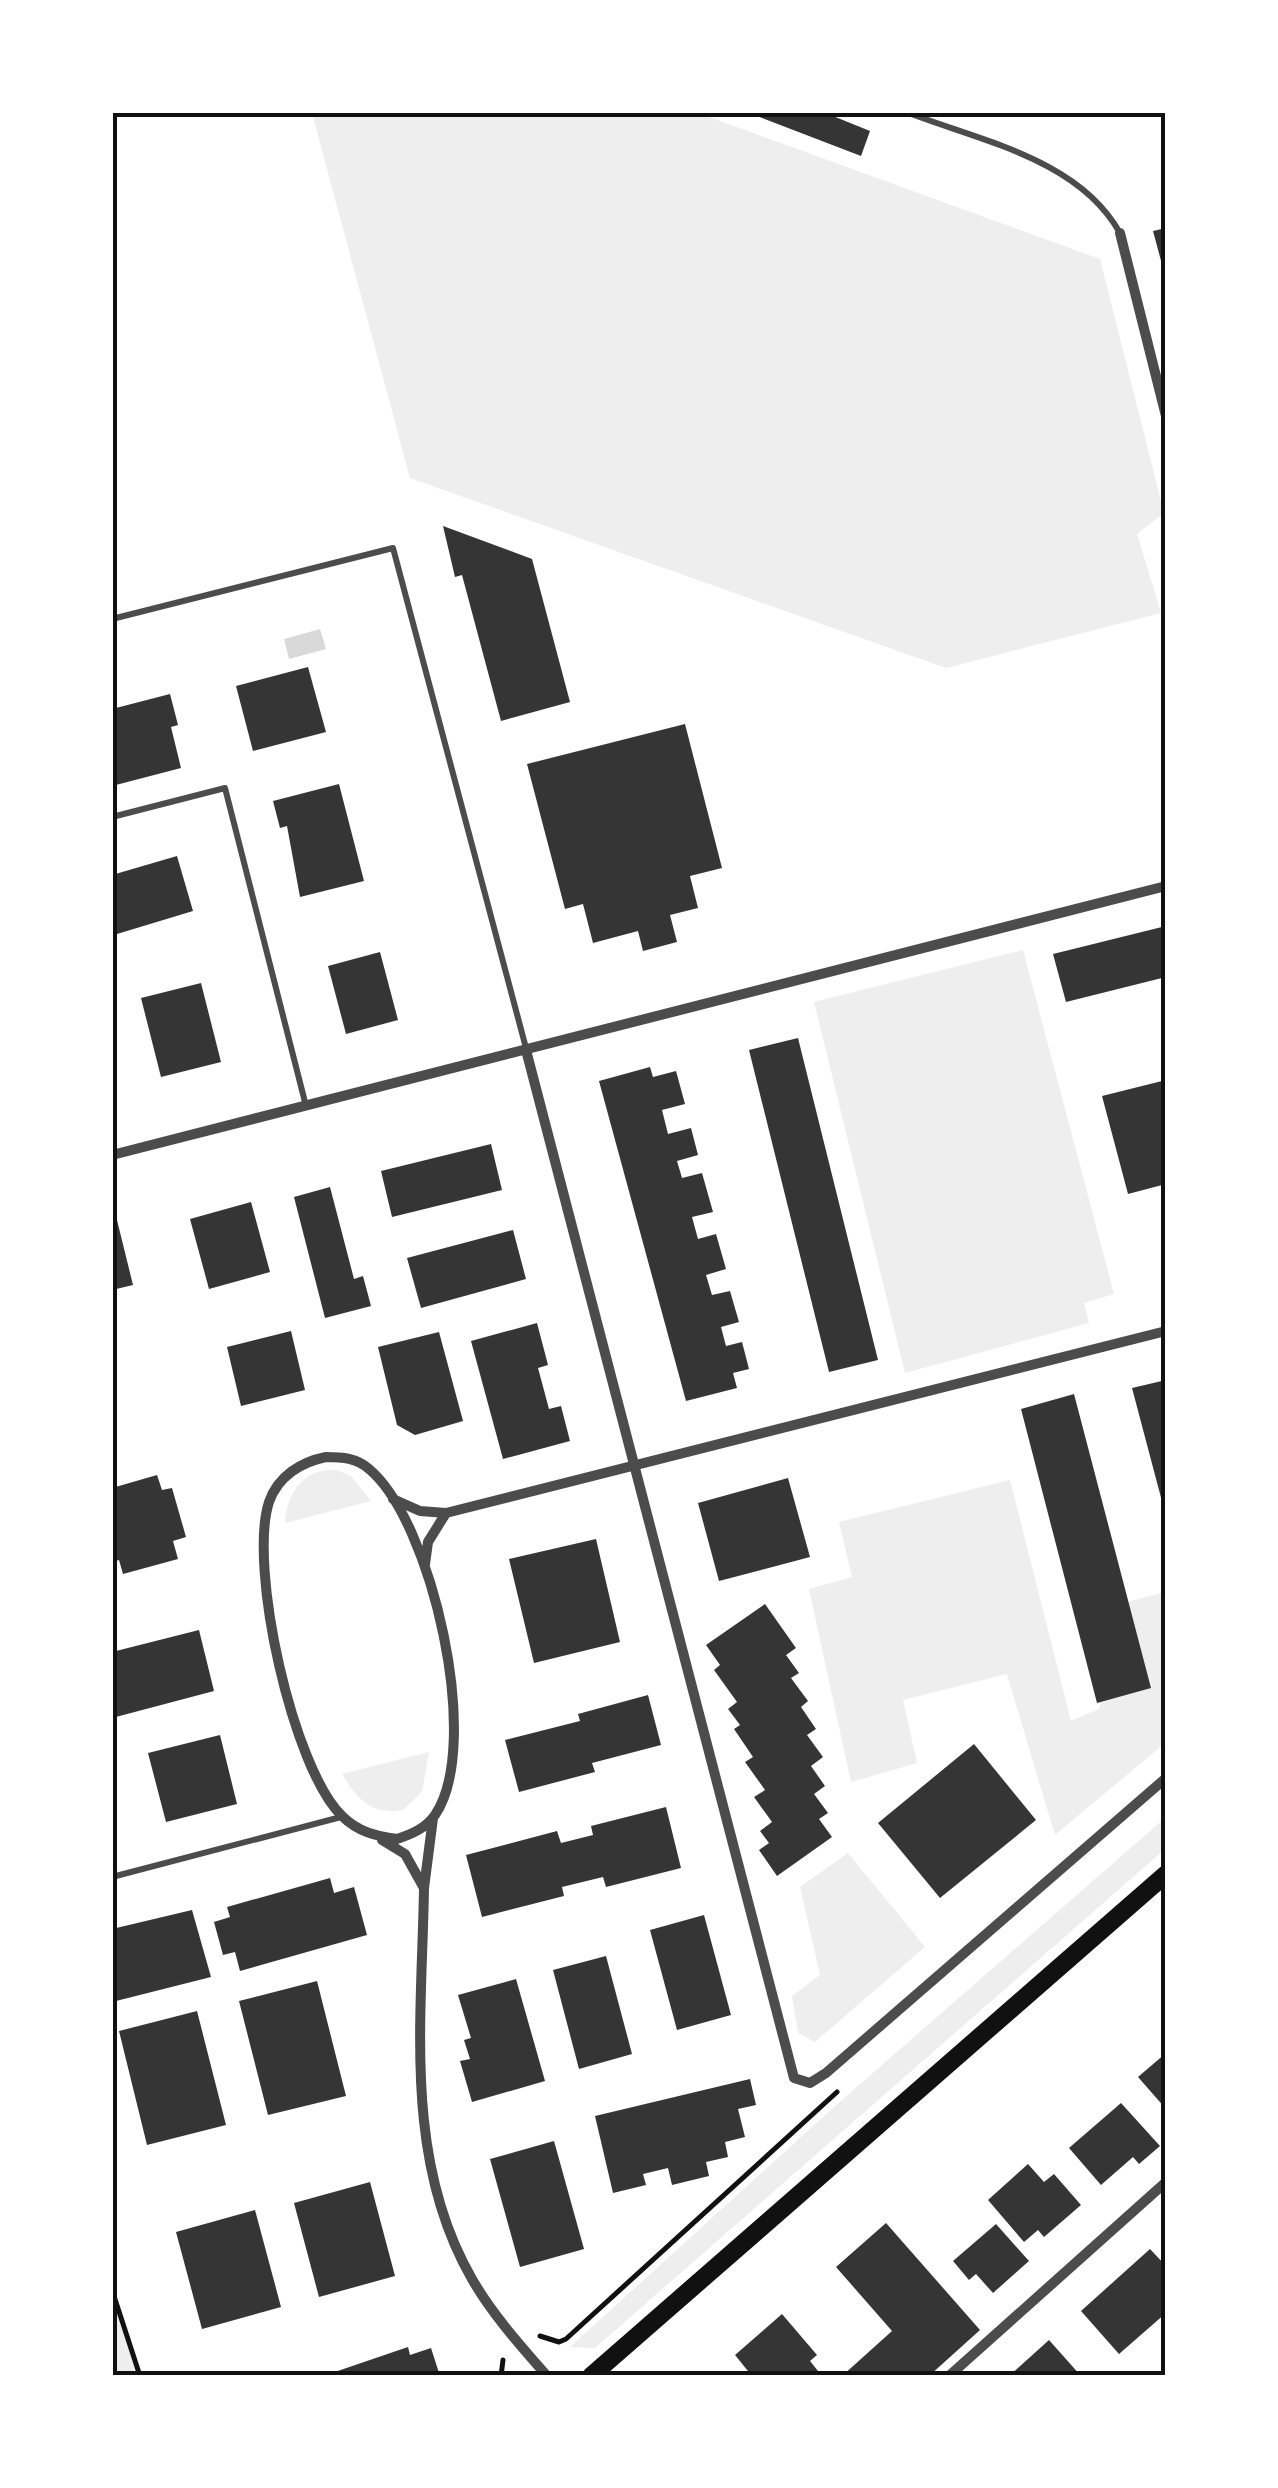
<svg xmlns="http://www.w3.org/2000/svg" width="1278" height="2488" viewBox="0 0 1278 2488" font-family="'Public Sans',sans-serif">
	<style>
		.green { fill: #eee }
		.water { fill: #d9d9d9 }
		.building { fill: #353535 }
		.lines { fill: none; stroke-linecap: round; stroke-linejoin: round }
		.path { stroke: #111; stroke-width: 5 }
		.service { stroke: #4c4c4c; stroke-width: 6 }
		.minor { stroke: #4c4c4c; stroke-width: 10 }
		.secondary { stroke: #111; stroke-width: 18 }
		.neatline { fill: none; stroke: #111; stroke-width: 4 }
	</style>
	<rect width="100%" height="100%" fill="#fff"/>
	<path class="green" d="M312 113H698L1100 259 1164 513 1137 534 1161 613 946 668 410 478Z
		M1023 950 1114 1294 1084 1303 1089 1323 905 1373 814 1002Z
		M337 1470 351 1476 371 1501 285 1523C287 1492 303 1468 337 1470Z
		M1010 1480 1071 1721 1099 1709 1127 1602 1165 1592V1743L1055 1835 1007 1674 903 1700 917 1763 851 1782 809 1589 852 1577 839 1522Z
		M429 1752 422 1792 403 1810C371 1815 358 1800 342 1774Z
		M1165 1818V1849L595 2348 570 2347 835 2106Z
		M848 1853 925 1947 815 2042 798 2033 792 1996 820 1975 800 1887Z
		M113 2290 140 2375H113Z"/>
	<path class="water" d="M320 629 326 649 289 659 284 639Z"/>
	<path class="building" d="M759 112H823L870 131 861 156 757 116Z
		M1166 228V272H1164L1153 231Z
		M443 526 532 559 570 702 501 721 462 575 455 577Z
		M308 667 326 732 253 751 236 686Z
		M170 694 178 725 171 727 181 768 112 786V709Z
		M685 724 722 868 690 876 698 908 670 915 677 942 643 951 638 931 593 943 583 904 565 909 527 764Z
		M339 784 364 881 300 897 287 826 280 828 273 801Z
		M177 856 193 911 117 934 112 875Z
		M1166 926V977L1066 1002 1053 954Z
		M380 952 398 1020 346 1034 328 966Z
		M201 983 221 1062 161 1077 141 998Z
		M798 1038 878 1360 829 1372 749 1050Z
		M650 1067 653 1077 676 1071 685 1104 662 1110 668 1134 691 1128 698 1155 677 1161 682 1178 702 1173 713 1212 692 1217 698 1239 716 1234 726 1269 706 1275 712 1295 730 1291 739 1322 721 1327 726 1346 742 1342 749 1369 733 1373 737 1388 686 1401 599 1081Z
		M1166 1080V1184L1128 1194 1102 1096Z
		M491 1144 502 1190 392 1217 381 1171Z
		M330 1187 354 1279 363 1276 371 1306 325 1318 294 1197Z
		M251 1202 270 1272 209 1289 190 1219Z
		M116 1216 133 1285 112 1290V1217Z
		M513 1230 526 1279 421 1308 407 1258Z
		M537 1323 548 1365 538 1368 549 1409 561 1406 570 1441 503 1459 471 1341Z
		M291 1331 305 1390 241 1406 227 1347Z
		M439 1332 463 1421 415 1435 397 1425 378 1347Z
		M1166 1380V1508L1164 1509 1132 1388Z
		M1074 1394 1151 1688 1097 1703 1021 1409Z
		M157 1475 162 1490 172 1488 186 1537 173 1541 178 1559 123 1574 119 1560 112 1562V1488Z
		M788 1478 810 1557 719 1581 698 1503Z
		M596 1539 620 1642 534 1663 509 1559Z
		M765 1604 796 1648 786 1655 799 1673 791 1678 808 1701 801 1707 816 1729 807 1735 823 1757 811 1766 825 1786 814 1794 828 1813 819 1819 832 1837 777 1876 759 1850 769 1843 760 1831 772 1822 754 1797 765 1790 745 1762 753 1757 734 1729 740 1725 728 1709 737 1702 714 1670 720 1665 706 1645Z
		M199 1630 214 1691 112 1718V1652Z
		M648 1695 661 1745 592 1763 595 1772 519 1792 505 1740 580 1721 578 1714Z
		M220 1735 237 1804 166 1822 148 1753Z
		M974 1744 1036 1820 940 1898 878 1823Z
		M666 1807 681 1868 606 1887 603 1877 562 1887 564 1896 482 1917 466 1855 557 1831 561 1843 593 1835 591 1826Z
		M330 1878 334 1893 354 1887 367 1935 240 1971 235 1952 223 1955 214 1922 230 1917 227 1907Z
		M192 1910 211 1977 112 2002V1929Z
		M704 1915 731 2015 677 2030 650 1930Z
		M606 1956 632 2054 579 2069 553 1970Z
		M516 1979 545 2081 472 2102 460 2061 470 2059 464 2040 471 2038 458 1995Z
		M317 1981 346 2096 268 2115 239 2001Z
		M197 2011 226 2125 147 2145 119 2031Z
		M1166 2053V2109L1138 2077Z
		M750 2079 756 2105 738 2109 745 2137 725 2142 728 2157 706 2162 709 2176 672 2185 668 2168 643 2174 646 2185 613 2193 595 2116Z
		M1121 2103 1160 2146 1139 2164 1133 2157 1101 2185 1069 2148Z
		M554 2141 584 2249 520 2267 490 2159Z
		M1028 2164 1044 2182 1054 2174 1081 2205 1044 2237 1038 2230 1024 2242 988 2200Z
		M370 2182 395 2276 319 2297 294 2203Z
		M255 2210 281 2307 202 2329 176 2232Z
		M886 2223 980 2330 929 2376H842L892 2331 836 2267Z
		M996 2224 1029 2261 993 2293 976 2274 969 2280 953 2261Z
		M1150 2249 1166 2266V2313L1119 2354 1081 2311Z
		M782 2314 817 2355 810 2361 822 2376H752L735 2355Z
		M1049 2340 1081 2376H1009Z
		M408 2347 410 2355 431 2348 440 2376H323Z"/>
	<g class="lines">
		<path class="path" d="M1163 112 1166 113
			M112 2290 140 2376
			M540 2336 559 2342 566 2339 837 2092
			M501 2376 503 2360"/>
		<path class="service" d="M906 112C981 141 1079 159 1120 233
			M112 619 393 548 526 1048
			M112 817 225 788 306 1106
			M112 1877 341 1817"/>
		<path class="minor" d="M1120 233 1166 416
			M526 1050 794 2078 810 2083 826 2073 1166 1778
			M112 1155 1166 886
			M326 1457C342 1457 357 1458 369 1469 432 1521 483 1745 435 1815 426 1828 412 1834 397 1839 376 1836 358 1832 342 1816 293 1769 248 1567 269 1502 278 1476 301 1462 326 1457Z
			M393 1499 420 1511 446 1513 428 1542 425 1564
			M446 1513 1166 1331
			M382 1840 405 1854 424 1888 433 1818
			M424 1888C422 2019 403 2160 472 2279 492 2314 520 2345 547 2376
			M949 2376 1166 2182"/>
		<path class="secondary" d="M591 2376 1166 1874"/>
	</g>
	<rect width="1278" height="2488" fill="none" stroke="#ffffff" stroke-width="230"/>
	<rect x="115" y="115" width="1048" height="2258" class="neatline"/>
</svg>
